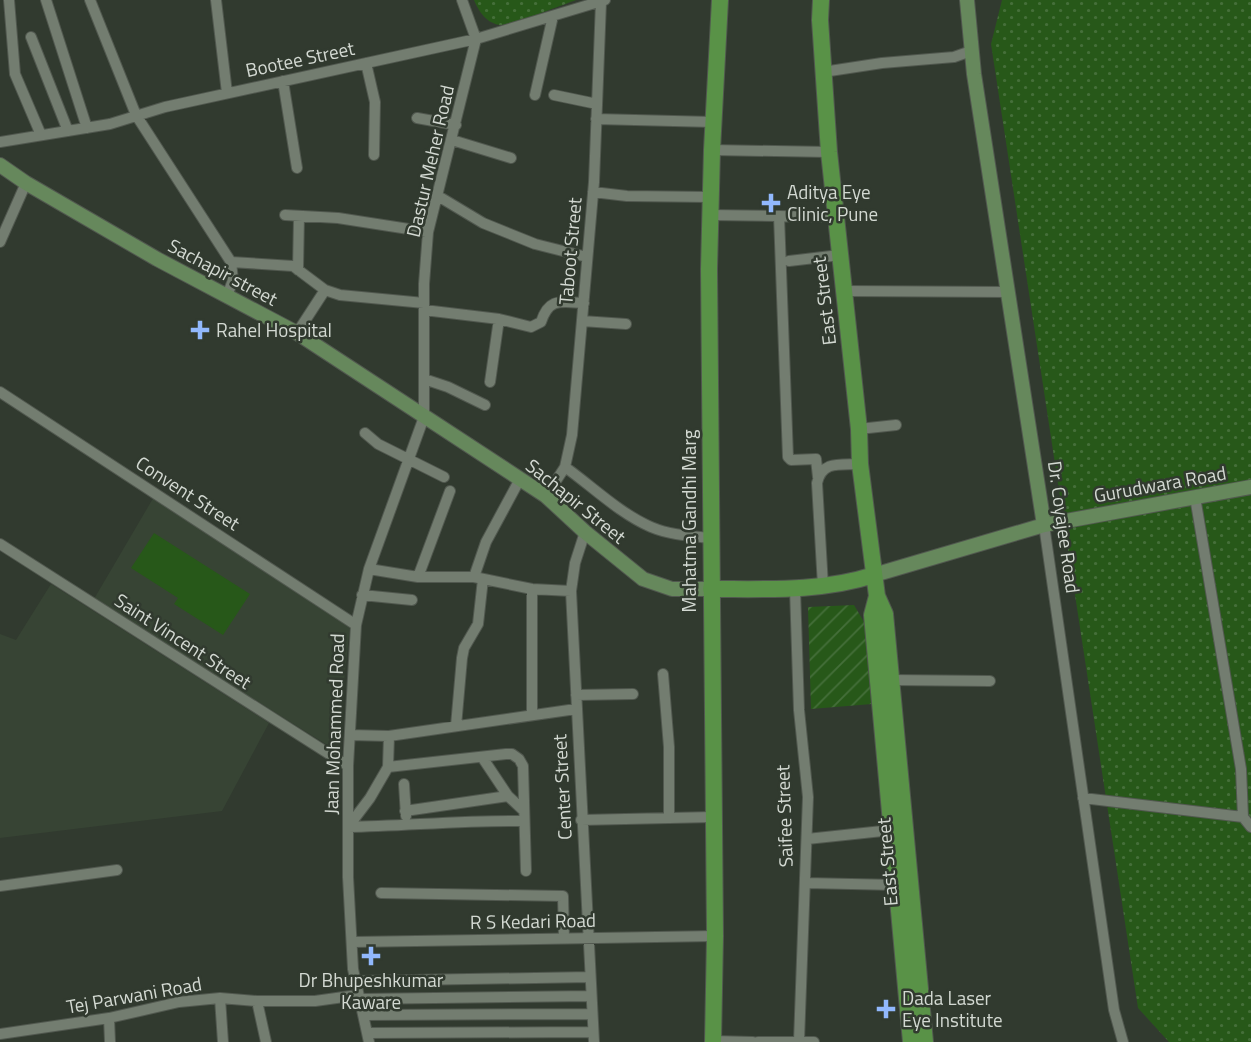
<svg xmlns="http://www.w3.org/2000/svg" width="1251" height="1042" viewBox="0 0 1251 1042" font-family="'Titillium Web',sans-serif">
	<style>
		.built { fill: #374434 }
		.grass { fill: #275819 }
		.park { fill: url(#park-dots) }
		.garden { fill: url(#garden-furrows) }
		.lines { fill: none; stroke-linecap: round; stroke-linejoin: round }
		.street-casing { stroke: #51584f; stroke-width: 12 }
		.secondary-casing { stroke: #51584f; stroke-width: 16 }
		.primary-casing { stroke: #51584f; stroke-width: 18 }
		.street { stroke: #737d70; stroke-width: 10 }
		.secondary { stroke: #66885c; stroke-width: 14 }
		.primary { stroke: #599247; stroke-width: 16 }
		.poi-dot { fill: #91b8fd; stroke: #313a2f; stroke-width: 2.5 }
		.labels { text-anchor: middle; stroke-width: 5; stroke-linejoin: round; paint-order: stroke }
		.street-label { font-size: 19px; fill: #d3d9d2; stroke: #313a2f }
		.poi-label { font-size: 19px; fill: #d3d9d2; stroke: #313a2f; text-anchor: start }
	</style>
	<defs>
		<pattern id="park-dots" width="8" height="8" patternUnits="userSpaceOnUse" patternTransform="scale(1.75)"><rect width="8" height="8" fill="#275819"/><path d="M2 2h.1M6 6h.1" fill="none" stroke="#456f3a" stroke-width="1.8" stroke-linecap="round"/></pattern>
		<pattern id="garden-furrows" width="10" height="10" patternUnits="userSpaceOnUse" patternTransform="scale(1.75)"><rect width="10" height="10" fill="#275819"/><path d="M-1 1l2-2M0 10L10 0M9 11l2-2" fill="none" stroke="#456f3a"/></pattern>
	</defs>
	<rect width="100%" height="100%" fill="#313a2f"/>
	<path class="built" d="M155 495 350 627 337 744 332 748 94 599Z
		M51 584 269 723 222 811 0 838V634L16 640Z"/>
	<path class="grass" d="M154 533 250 594 223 635 174 604 178 598 131 568Z"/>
	<path class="park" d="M474 0H576C562 5 512 25 501 25 487 24 479 12 474 0Z
		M1002 0H1251V1042H1169L1138 1008 991 44Z"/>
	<path class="garden" d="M854 605 867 627 872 704 811 709 808 607Z"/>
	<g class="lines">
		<defs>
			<path id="street" d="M9 0 15 74 41 135
				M46 0 87 128
				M90 0 136 115 231 262 233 280 227 296
				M216 0 227 93
				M31 37 68 131
				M366 63 375 102 374 155
				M823 72 882 63 954 57 971 51
				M283 81 297 168
				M535 95 553 16
				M554 95 597 104
				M417 118 456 125
				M596 119 713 122
				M452 140 511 158
				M0 142 110 124 165 107 476 39 605 0
				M712 150 829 152
				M593 192 627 196 710 197
				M438 196 483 223 535 244 587 257
				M285 215 338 218 428 232
				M709 215 835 217
				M779 216 788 457 791 460 816 459 818 477
				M0 242 26 183
				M789 261 840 255
				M231 262 293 266 325 290 340 295 424 303
				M298 270 299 216
				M845 291 1009 292
				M424 310 499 319 531 327 541 322C549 297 561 302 584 303
				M582 321 626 324
				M297 333 325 290
				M424 379 448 387 485 405
				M490 382 499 319
				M0 392 356 625
				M859 429 896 425
				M365 433 378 444 444 477
				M565 467C593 487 619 513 651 527 670 535 690 536 710 538
				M546 496 565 467 572 435 594 182 601 2
				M1195 497 1241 769 1243 817 1251 827
				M1044 525 1114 1010 1123 1042
				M585 532 575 563 571 591 594 1042
				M0 544 348 766
				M369 569 418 577H474L532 589 571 591
				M418 577 450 491
				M474 577 486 542 520 479
				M823 586 817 483C822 460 841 465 860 464
				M532 589V714
				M795 589 799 710 808 797 799 1041
				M362 595 412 600
				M663 674 669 747V818
				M891 680 990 681
				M576 695 633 694
				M456 726 462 658 464 648 478 624 483 579
				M350 735 389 736 576 709
				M482 757 508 796 522 809
				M388 767 506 754H512L519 759 523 766 526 871
				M404 784 406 816
				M1083 798 1243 817
				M405 811 508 796
				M581 820 713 817
				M348 827C406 826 464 820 523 821
				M348 827 370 798 388 767 389 736
				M807 839 892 830
				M806 883 897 885
				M0 886 117 870
				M381 893 563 896 564 938
				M353 942 715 936
				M355 981 590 977
				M220 998 223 1042
				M359 999 591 996
				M257 1001 266 1042
				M363 1015 592 1014
				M109 1018 110 1042
				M367 1033 593 1032
				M0 1034 109 1018 179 1002 220 998 257 1001H315L358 995
				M713 1041 753 1042
				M369 1042 353 969 348 877V766L356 625 369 569 424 417V284L428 232 476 39 462 0
				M758 1042H814"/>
			<path id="secondary" d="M967 0 974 74 1044 525
				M0 165 26 183 157 259 297 333 546 496 585 532 643 579 672 589H711
				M874 575 1044 525 1251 487"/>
			<path id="primary" d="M821 0 820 20 829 152 859 429 860 464 877 596 885 614 925 1042
				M711 589C766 589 821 592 874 575
				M877 596 872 615 911 1042
				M713 1042 715 936 709 269 712 150 720 0"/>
		</defs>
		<use href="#street" class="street-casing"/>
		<use href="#secondary" class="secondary-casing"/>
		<use href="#primary" class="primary-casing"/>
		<use href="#street" class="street"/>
		<use href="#secondary" class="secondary"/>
		<use href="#primary" class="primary"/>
	</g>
	<g class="poi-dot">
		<path d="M767.5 192.5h7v7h7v7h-7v7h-7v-7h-7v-7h7z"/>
		<path d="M196.5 319.5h7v7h7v7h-7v7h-7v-7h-7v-7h7z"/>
		<path d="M367.5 945.5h7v7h7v7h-7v7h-7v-7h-7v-7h7z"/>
		<path d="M882.5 998.5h7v7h7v7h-7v7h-7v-7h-7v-7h7z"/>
	</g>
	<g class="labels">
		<g class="street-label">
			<text transform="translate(300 59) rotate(-12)" y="7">Bootee Street</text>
			<text transform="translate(430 161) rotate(-77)" y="7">Dastur Meher Road</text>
			<text transform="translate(570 251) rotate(-85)" y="7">Taboot Street</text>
			<text transform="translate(223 272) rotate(28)" y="7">Sachapir street</text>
			<text transform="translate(824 301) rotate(-97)" y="7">East Street</text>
			<text transform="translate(1160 484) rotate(-10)" y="7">Gurudwara Road</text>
			<text transform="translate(188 493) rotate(33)" y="7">Convent Street</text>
			<text transform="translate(576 501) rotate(39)" y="7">Sachapir Street</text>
			<text transform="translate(689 521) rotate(-90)" y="7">Mahatma Gandhi Marg</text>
			<text transform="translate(1064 527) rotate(82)" y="7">Dr. Coyajee Road</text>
			<text transform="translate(183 641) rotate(33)" y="7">Saint Vincent Street</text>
			<text transform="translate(334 724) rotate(-88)" y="7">Jaan Mohammed Road</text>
			<text transform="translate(562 787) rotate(-93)" y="7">Center Street</text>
			<text transform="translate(784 816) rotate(-92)" y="7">Saifee Street</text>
			<text transform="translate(887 862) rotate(-95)" y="7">East Street</text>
			<text transform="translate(533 921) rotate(-1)" y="7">R S Kedari Road</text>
			<text transform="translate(134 995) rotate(-10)" y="7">Tej Parwani Road</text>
		</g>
		<g class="poi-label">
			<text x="787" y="199">Aditya Eye<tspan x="787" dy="22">Clinic, Pune</tspan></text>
			<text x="216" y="337">Rahel Hospital</text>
			<text x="371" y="987" text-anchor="middle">Dr Bhupeshkumar<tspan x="371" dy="22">Kaware</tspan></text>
			<text x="902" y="1005">Dada Laser<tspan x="902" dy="22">Eye Institute</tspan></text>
		</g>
	</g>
</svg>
